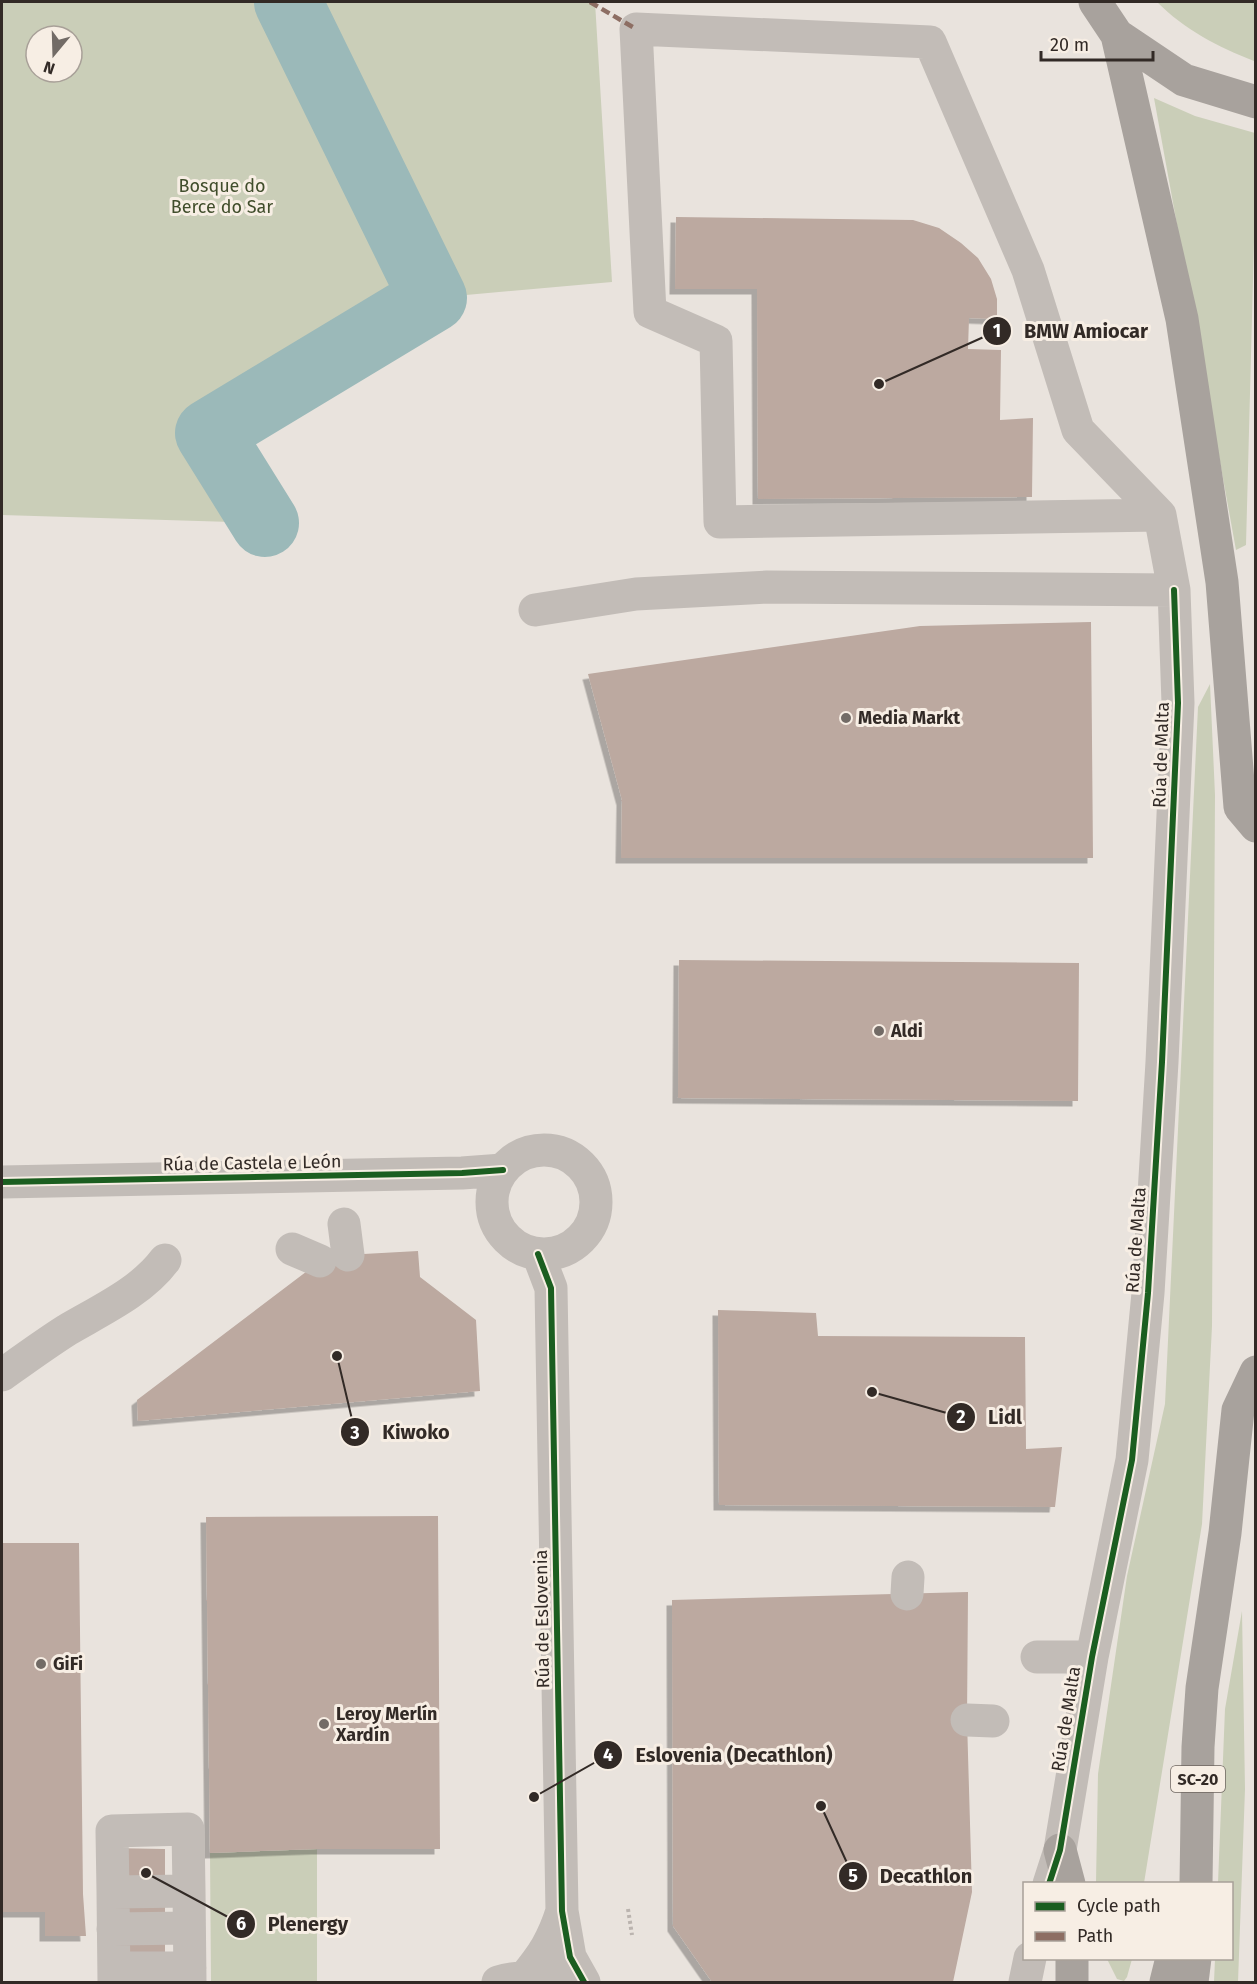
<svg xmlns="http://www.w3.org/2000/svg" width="1257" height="1984" viewBox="0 0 1257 1984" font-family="'Fira Sans',sans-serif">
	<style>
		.green { fill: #caceb8; fill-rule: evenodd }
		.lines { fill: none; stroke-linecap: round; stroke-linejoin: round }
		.river { stroke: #9bb9b9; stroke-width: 68 }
		.building { fill: #bca9a0; filter: url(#shadow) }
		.path { stroke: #bbb4af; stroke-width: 4; stroke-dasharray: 3 3; stroke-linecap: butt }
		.minor { stroke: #c2bcb7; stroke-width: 33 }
		.highway { stroke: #a8a29d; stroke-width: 33 }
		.quiet { stroke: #8d6e63; stroke-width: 4.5; stroke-dasharray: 9 4.5; stroke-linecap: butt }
		.cycleway-casing { stroke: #f7eee4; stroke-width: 10 }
		.cycleway { stroke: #1b5e20; stroke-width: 6 }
		.poi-dot { fill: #726b66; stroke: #f7eee4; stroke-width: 2 }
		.labels { text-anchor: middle; stroke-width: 6; stroke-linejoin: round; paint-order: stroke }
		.shield { fill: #f7eee4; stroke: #6d655f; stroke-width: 1.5 }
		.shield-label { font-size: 16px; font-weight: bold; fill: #322a26 }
		.park-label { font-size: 18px; fill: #414e2c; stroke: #f7eee4 }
		.poi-label { font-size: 18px; font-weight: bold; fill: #322a26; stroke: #f7eee4; text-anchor: start }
		.street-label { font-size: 18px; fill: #322a26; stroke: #f7eee4 }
		.leader { fill: none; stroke: #322a26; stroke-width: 2 }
		.callout-dot { fill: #322a26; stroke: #f7eee4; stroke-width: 2 }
		.mark-label { font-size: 18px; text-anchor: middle; font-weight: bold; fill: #fff }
		.callout-label { font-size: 20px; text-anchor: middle; font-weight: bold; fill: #322a26; stroke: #f7eee4; stroke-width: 6; stroke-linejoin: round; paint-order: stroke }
	</style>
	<defs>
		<filter id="shadow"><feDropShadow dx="-5.5" dy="5.5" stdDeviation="0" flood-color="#0004"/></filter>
	</defs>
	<rect width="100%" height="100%" fill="#e9e3dd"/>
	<path class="green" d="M2 2H595L612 282 433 298 209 433 265 523 2 515ZM36 36H72V72H36Z
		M1157 2H1255L1254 61C1218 47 1185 30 1157 2Z
		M1154 98 1195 116 1255 133V204L1246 545 1236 550Z
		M1210 684 1215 795 1212 1326 1202 1524 1144 1883H1096L1098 1774 1127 1576 1165 1404 1198 707Z
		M1242 1611 1245 1789 1238 1982H1214L1215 1959 1232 1958V1884L1218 1883 1225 1709Z
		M317 1849V1982H211L210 1853Z
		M1107 1959H1132L1127 1977 1124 1981 1117 1979Z"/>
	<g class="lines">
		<path class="river" d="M265 523 209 433 433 298 288 2"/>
	</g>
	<path class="building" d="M676 217 913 220 939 228 961 243 978 258 991 279 997 299V319L969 318 968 349 1001 350 1000 420 1033 418 1032 497 758 499 757 289H675Z
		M1091 622 1093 858H621L622 800 588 674 920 626Z
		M679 960 1079 963 1078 1101 678 1098Z
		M418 1251 420 1277 476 1320 480 1391 138 1421 137 1400 327 1256Z
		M718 1310 816 1313 818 1336 1025 1337 1026 1449 1062 1447 1055 1507 719 1505Z
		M438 1516 440 1849H317L210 1853 206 1517Z
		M2 1543H79L83 1894 86 1936H45V1912H2Z
		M968 1592 967 1720 972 1892 953 1982H712L673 1926 672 1600Z
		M110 1848 165 1849V1982H110Z"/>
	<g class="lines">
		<path class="path" d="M628 1909 632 1935"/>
		<path class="minor" d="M535 610 636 594 767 587 1174 590
			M492 1202a52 52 0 1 1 104 0a52 52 0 1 1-104 0Z
			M2 1182 462 1173 503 1170
			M344 1224 348 1255
			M292 1249 320 1261
			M538 1254 551 1288 562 1911 570 1957 584 1982
			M2 1375C23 1360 45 1344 67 1330 101 1310 141 1292 165 1260
			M907 1594 908 1577
			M1037 1657H1092
			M967 1720 993 1721
			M1049 1884 1060 1850 1092 1657 1132 1460 1148 1293 1162 1062 1178 703 1174 590 1160 515 1078 430 1028 270 930 42 636 29 650 312 716 341 720 522 1160 515
			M113 1892 112 1831 188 1829 189 1891
			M113 1929 189 1928
			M114 1968H190
			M524 1978C543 1955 553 1940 562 1911
			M114 1982 113 1892 189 1891 190 1982
			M498 1982C518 1976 543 1976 563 1982
			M1025 1982 1030 1958"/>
		<path class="highway" d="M1095 2 1117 35 1184 80 1256 102
			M1117 35 1182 319 1222 582 1240 807 1256 826
			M1060 1850 1069 1884
			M1196 1884 1198 1747 1202 1688 1225 1533 1238 1410 1256 1372
			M1072 1958V1982
			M1166 1982 1172 1958
			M1192 1982 1195 1958"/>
		<path class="quiet" d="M590 2 636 29"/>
		<defs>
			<path id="cycleway" d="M2 1182 462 1173 503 1170
				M538 1254 551 1288 562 1911 570 1957 584 1982
				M1049 1884 1060 1850 1092 1657 1132 1460 1148 1293 1162 1062 1178 703 1174 590"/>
		</defs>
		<use href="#cycleway" class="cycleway-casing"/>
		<use href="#cycleway" class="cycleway"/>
	</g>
	<g class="poi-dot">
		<circle cx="846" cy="718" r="6"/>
		<circle cx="879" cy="1031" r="6"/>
		<circle cx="41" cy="1664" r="6"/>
		<circle cx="324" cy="1724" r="6"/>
	</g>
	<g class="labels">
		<rect class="shield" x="1171" y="1766" width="54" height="26" rx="4.5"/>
		<g class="shield-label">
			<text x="1198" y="1785">SC-20</text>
		</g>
		<g class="park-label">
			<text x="222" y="192">Bosque do<tspan x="222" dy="21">Berce do Sar</tspan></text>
		</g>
		<g class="poi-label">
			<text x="858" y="724">Media Markt</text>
			<text x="891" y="1037">Aldi</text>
			<text x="53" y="1670">GiFi</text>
			<text x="336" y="1720">Leroy Merlín<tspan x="336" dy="21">Xardín</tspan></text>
		</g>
		<g class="street-label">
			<text transform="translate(1161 755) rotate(-88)" y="6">Rúa de Malta</text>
			<text transform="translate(252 1163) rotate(-1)" y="6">Rúa de Castela e León</text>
			<text transform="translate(1136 1240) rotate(-86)" y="6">Rúa de Malta</text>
			<text transform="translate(542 1619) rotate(-91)" y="6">Rúa de Eslovenia</text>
			<text transform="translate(1066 1719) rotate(-81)" y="6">Rúa de Malta</text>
		</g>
	</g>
	<path class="leader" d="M879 384L997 331M872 1392L961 1417M337 1356L355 1432M534 1797L608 1755M821 1806L853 1876M146 1873L241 1924"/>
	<g class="callout-dot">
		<circle cx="879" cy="384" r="6"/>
		<circle cx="872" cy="1392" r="6"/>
		<circle cx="337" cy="1356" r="6"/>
		<circle cx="534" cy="1797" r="6"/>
		<circle cx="821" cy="1806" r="6"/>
		<circle cx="146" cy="1873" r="6"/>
		<circle cx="997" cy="331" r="15"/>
		<circle cx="961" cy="1417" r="15"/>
		<circle cx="355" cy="1432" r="15"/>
		<circle cx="608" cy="1755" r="15"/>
		<circle cx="853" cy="1876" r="15"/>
		<circle cx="241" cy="1924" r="15"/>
	</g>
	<g class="mark-label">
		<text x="997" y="337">1</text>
		<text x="961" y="1423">2</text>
		<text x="355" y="1439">3</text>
		<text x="608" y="1761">4</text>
		<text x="853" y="1882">5</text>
		<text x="241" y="1930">6</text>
	</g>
	<g class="callout-label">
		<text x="1086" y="338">BMW Amiocar</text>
		<text x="1005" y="1424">Lidl</text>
		<text x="416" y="1439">Kiwoko</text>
		<text x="734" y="1762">Eslovenia (Decathlon)</text>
		<text x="926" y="1883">Decathlon</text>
		<text x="308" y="1931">Plenergy</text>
	</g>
	<rect width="1257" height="1984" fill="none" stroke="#322a26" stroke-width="6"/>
	<rect x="1023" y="1882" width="210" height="78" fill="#f7eee4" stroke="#a8a098" stroke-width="1.5"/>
	<rect x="1035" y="1902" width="30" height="9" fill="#1b5e20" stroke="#a8a098" stroke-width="1.5"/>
	<text x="1077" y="1912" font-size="18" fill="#322a26">Cycle path</text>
	<rect x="1035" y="1932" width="30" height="9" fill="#8d6e63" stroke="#a8a098" stroke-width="1.5"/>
	<text x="1077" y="1942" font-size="18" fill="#322a26">Path</text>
	<g transform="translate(54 54) rotate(199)"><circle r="28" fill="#f7eee4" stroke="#a8a098" stroke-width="1.5"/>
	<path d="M0-4.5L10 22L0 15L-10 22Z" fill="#726b66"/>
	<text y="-9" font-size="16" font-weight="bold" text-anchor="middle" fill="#322a26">N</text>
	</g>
	<path d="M1041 51v9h112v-9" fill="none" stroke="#322a26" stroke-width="3"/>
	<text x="1050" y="51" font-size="18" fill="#322a26" stroke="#f7eee4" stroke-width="4.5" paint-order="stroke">20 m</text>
</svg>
